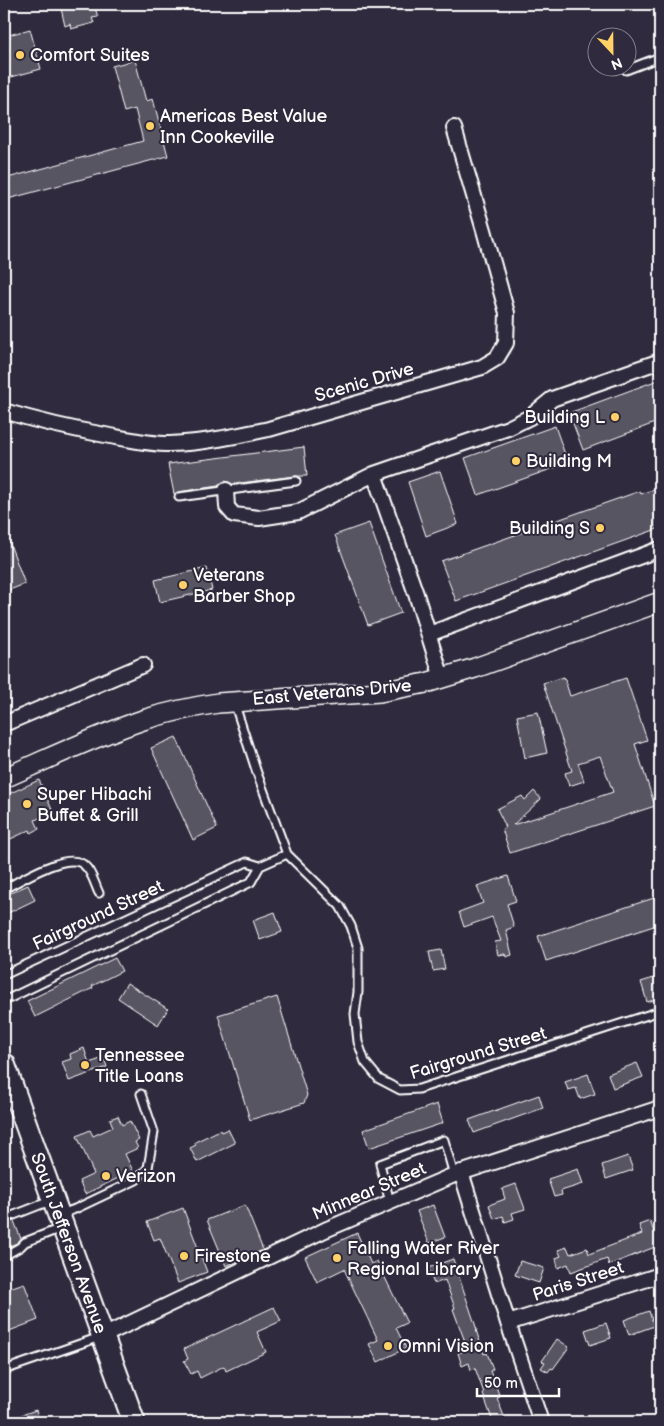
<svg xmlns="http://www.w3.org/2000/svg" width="664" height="1426" viewBox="0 0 664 1426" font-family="'Balsamiq Sans',sans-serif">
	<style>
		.building { fill: #595564; stroke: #fff }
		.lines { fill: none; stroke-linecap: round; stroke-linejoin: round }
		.lane-casing { stroke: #fff; stroke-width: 11 }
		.street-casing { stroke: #fff; stroke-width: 18 }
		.secondary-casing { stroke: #fff; stroke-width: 22 }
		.primary-casing { stroke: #fff; stroke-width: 25 }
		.lane { stroke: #2f2a3d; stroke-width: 7 }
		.street { stroke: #2f2a3d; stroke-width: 14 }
		.secondary { stroke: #2f2a3d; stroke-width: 19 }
		.primary { stroke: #2f2a3d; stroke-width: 21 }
		.poi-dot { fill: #ffd166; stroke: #2f2a3d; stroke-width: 2 }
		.labels { text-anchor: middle; stroke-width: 4; stroke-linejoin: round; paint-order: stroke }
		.poi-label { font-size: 18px; fill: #fff; stroke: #2f2a3d; text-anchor: start }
		.street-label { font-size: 18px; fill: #fff; stroke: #2f2a3d }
	</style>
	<rect width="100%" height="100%" fill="#2f2a3d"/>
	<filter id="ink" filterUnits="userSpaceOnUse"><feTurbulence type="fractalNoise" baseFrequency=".02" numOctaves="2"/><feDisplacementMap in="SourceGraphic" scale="10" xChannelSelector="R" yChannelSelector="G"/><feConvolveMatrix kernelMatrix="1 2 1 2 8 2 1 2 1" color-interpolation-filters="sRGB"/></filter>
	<g filter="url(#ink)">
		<path class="building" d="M60 4H94L98 17 92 18 94 23 71 29 70 24 65 26Z
			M30 29 41 69 4 79V40L10 38 9 35Z
			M135 60 146 101 153 99 168 156 4 200V179L143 141 135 109 124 112 112 66Z
			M658 380 660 386V421L583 450 569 413Z
			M555 426 568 463 478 495 465 458Z
			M304 447 307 476H295L232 484 225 481 218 486 178 492 174 494 168 464Z
			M440 471 458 524 426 536 408 482Z
			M660 487V528L456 601 441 561 640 491 641 494Z
			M369 523 401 613 368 625 335 535Z
			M4 528 25 584 4 592Z
			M207 568 212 590 160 602 155 580Z
			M564 677 570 696 626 678 647 740 635 744 655 806 510 853 502 829 506 827 497 809 522 796 525 800 534 791 541 799 513 825 613 792 600 756 578 763 584 781 569 786 565 773 572 771 543 683Z
			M538 712 547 753 525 758 517 716Z
			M176 737 217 828 193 840 151 748Z
			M39 780 53 812 35 820 39 829 31 833 30 830 4 842V796Z
			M508 876 516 901 507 904 514 927 506 930 512 955 506 957 505 954 498 955 495 942 501 941 492 917 464 927 459 912 483 903 477 886Z
			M28 885 35 900 4 915V896Z
			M660 896V924L546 961 538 936Z
			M275 912 282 932 260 940 253 920Z
			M441 950 445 969 433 971 429 952Z
			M115 958 122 971 92 986 93 988 35 1017 27 1001Z
			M660 976V998L647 1002 641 982Z
			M127 983 168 1009 158 1025 118 998Z
			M277 997 307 1095 304 1103 250 1120 218 1015Z
			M84 1048 89 1063 104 1058 107 1067 69 1081 62 1062 71 1059 70 1054Z
			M637 1063 643 1077 613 1088 608 1074Z
			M588 1074 595 1094 580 1099 576 1088 568 1090 565 1082Z
			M539 1095 543 1108 474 1133 469 1120Z
			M437 1104 443 1123 369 1148 363 1130Z
			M118 1116 122 1125 130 1121 139 1140 135 1142 138 1148 125 1154 133 1171 85 1194 79 1181 94 1174 77 1136 90 1130 93 1136 113 1127 110 1119Z
			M228 1129 235 1143 197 1162 190 1148 196 1145 195 1142 220 1130 221 1132Z
			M628 1156 633 1170 606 1179 602 1165Z
			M578 1169 583 1184 561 1191 562 1195 554 1197 548 1179Z
			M516 1184 525 1209 512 1213 514 1219 505 1222 503 1216 494 1219 489 1205 505 1199 502 1189Z
			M245 1205 263 1250 226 1266 207 1220Z
			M433 1205 445 1237 429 1243 417 1211Z
			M183 1208 207 1272 178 1283 160 1238 154 1240 147 1222Z
			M14 1221 21 1239 17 1243 4 1248V1224Z
			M650 1221 654 1232 660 1229V1245L609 1265 607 1259 571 1272 568 1264 558 1268 556 1258 561 1256 558 1250 567 1247 570 1254 587 1248 589 1254 642 1234 639 1225Z
			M357 1233 371 1264 377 1261 407 1323 396 1328 406 1348 378 1362 369 1344 378 1340 344 1269 317 1282 305 1257Z
			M453 1259 477 1330H476L484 1354 487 1353 493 1369 490 1371 500 1397 497 1398 505 1419 494 1422H493L483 1394 484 1393 475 1368 471 1370 469 1363 462 1366 458 1353 468 1350 453 1309 455 1308 445 1280 434 1284 428 1268Z
			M520 1261 544 1268 539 1283 515 1275Z
			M24 1283 38 1320 4 1333V1290Z
			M274 1307 281 1321 257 1332 266 1352 226 1371 224 1366 200 1378 197 1371 191 1374 184 1361 188 1359 184 1349Z
			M649 1311 654 1326 629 1335 624 1320Z
			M606 1323 611 1338 590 1345 585 1330Z
			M557 1339 569 1347 553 1369 551 1368 548 1372 541 1368 545 1362 542 1361Z
			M36 1410 40 1422H5L4 1421Z"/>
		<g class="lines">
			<defs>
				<path id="lane" d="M626 70 660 57
					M179 497 296 481
					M234 702 257 773 287 854 340 906 351 926 358 948V992L355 1014 358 1042 365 1062 379 1079 400 1090 419 1089 660 1011
					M4 889C20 881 70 849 85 866 92 872 95 885 99 893
					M4 975 247 862 260 866
					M4 1001 251 882 260 866 287 854
					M390 1202 380 1164 444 1140 454 1175
					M61 1214 75 1209 136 1180 148 1168 154 1132 141 1094
					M4 1219 50 1201
					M4 1256 20 1247 25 1242 61 1228
					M4 1370 100 1337"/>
				<path id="street" d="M4 411C37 421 71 429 105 435 127 439 148 444 170 444 203 443 236 436 269 429L482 367 497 358 506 343 507 313 484 230 454 128
					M374 474 416 594 442 678
					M226 490 227 507 234 515 259 518 298 512 374 474 508 428 530 417 552 399 660 361
					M429 634 660 549
					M4 724 143 665
					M461 1172 508 1323 541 1422
					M508 1323 660 1275
					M103 1336 325 1230 454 1175 660 1108"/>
				<path id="secondary" d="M4 778C50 758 95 736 143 720 168 712 193 707 218 703L380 692 426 683 475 668 660 602"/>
				<path id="primary" d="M4 1064 134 1422"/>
			</defs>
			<use href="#lane" class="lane-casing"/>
			<use href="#street" class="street-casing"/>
			<use href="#secondary" class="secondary-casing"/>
			<use href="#primary" class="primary-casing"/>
			<use href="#lane" class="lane"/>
			<use href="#street" class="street"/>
			<use href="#secondary" class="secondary"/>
			<use href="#primary" class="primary"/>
		</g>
	</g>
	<g class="poi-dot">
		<circle cx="20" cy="55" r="5"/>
		<circle cx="150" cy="126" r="5"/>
		<circle cx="615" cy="417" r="5"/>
		<circle cx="516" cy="461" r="5"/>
		<circle cx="600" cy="528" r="5"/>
		<circle cx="183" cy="585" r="5"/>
		<circle cx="27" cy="804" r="5"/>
		<circle cx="85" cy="1065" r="5"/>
		<circle cx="106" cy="1176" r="5"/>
		<circle cx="184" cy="1256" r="5"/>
		<circle cx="337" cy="1258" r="5"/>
		<circle cx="388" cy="1346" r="5"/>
	</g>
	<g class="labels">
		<g class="poi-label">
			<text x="30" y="61">Comfort Suites</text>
			<text x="160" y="122">Americas Best Value<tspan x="160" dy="21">Inn Cookeville</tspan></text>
			<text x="605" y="423" text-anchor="end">Building L</text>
			<text x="526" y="467">Building M</text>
			<text x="590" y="534" text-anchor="end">Building S</text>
			<text x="193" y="581">Veterans<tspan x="193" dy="21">Barber Shop</tspan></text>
			<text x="37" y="800">Super Hibachi<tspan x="37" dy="21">Buffet &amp; Grill</tspan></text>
			<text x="95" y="1061">Tennessee<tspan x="95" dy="21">Title Loans</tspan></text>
			<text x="116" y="1182">Verizon</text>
			<text x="347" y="1254">Falling Water River<tspan x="347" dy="21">Regional Library</tspan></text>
			<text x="194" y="1262">Firestone</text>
			<text x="398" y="1352">Omni Vision</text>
		</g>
		<g class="street-label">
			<text transform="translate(364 382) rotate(-16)" y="6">Scenic Drive</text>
			<text transform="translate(332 692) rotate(-5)" y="6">East Veterans Drive</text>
			<text transform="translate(98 915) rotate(-25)" y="6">Fairground Street</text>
			<text transform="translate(478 1053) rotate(-17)" y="6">Fairground Street</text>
			<text transform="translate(369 1191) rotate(-23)" y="6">Minnear Street</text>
			<text transform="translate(69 1243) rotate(70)" y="6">South Jefferson Avenue</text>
			<text transform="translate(578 1281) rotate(-18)" y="6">Paris Street</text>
		</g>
	</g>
	<rect width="664" height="1426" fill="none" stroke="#2f2a3d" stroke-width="20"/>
	<rect x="10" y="10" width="644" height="1406" fill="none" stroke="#fff" stroke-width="2" filter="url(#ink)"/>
	<g transform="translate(612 52) rotate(158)"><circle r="24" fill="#2f2a3d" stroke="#827f8b"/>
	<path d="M0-4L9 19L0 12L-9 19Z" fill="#ffd166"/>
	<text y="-8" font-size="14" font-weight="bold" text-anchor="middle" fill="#ffffff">N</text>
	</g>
	<path d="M477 1388v8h82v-8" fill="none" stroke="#ffffff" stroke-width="2.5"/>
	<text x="484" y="1388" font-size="15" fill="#ffffff" stroke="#2f2a3d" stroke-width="4" paint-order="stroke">50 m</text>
</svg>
